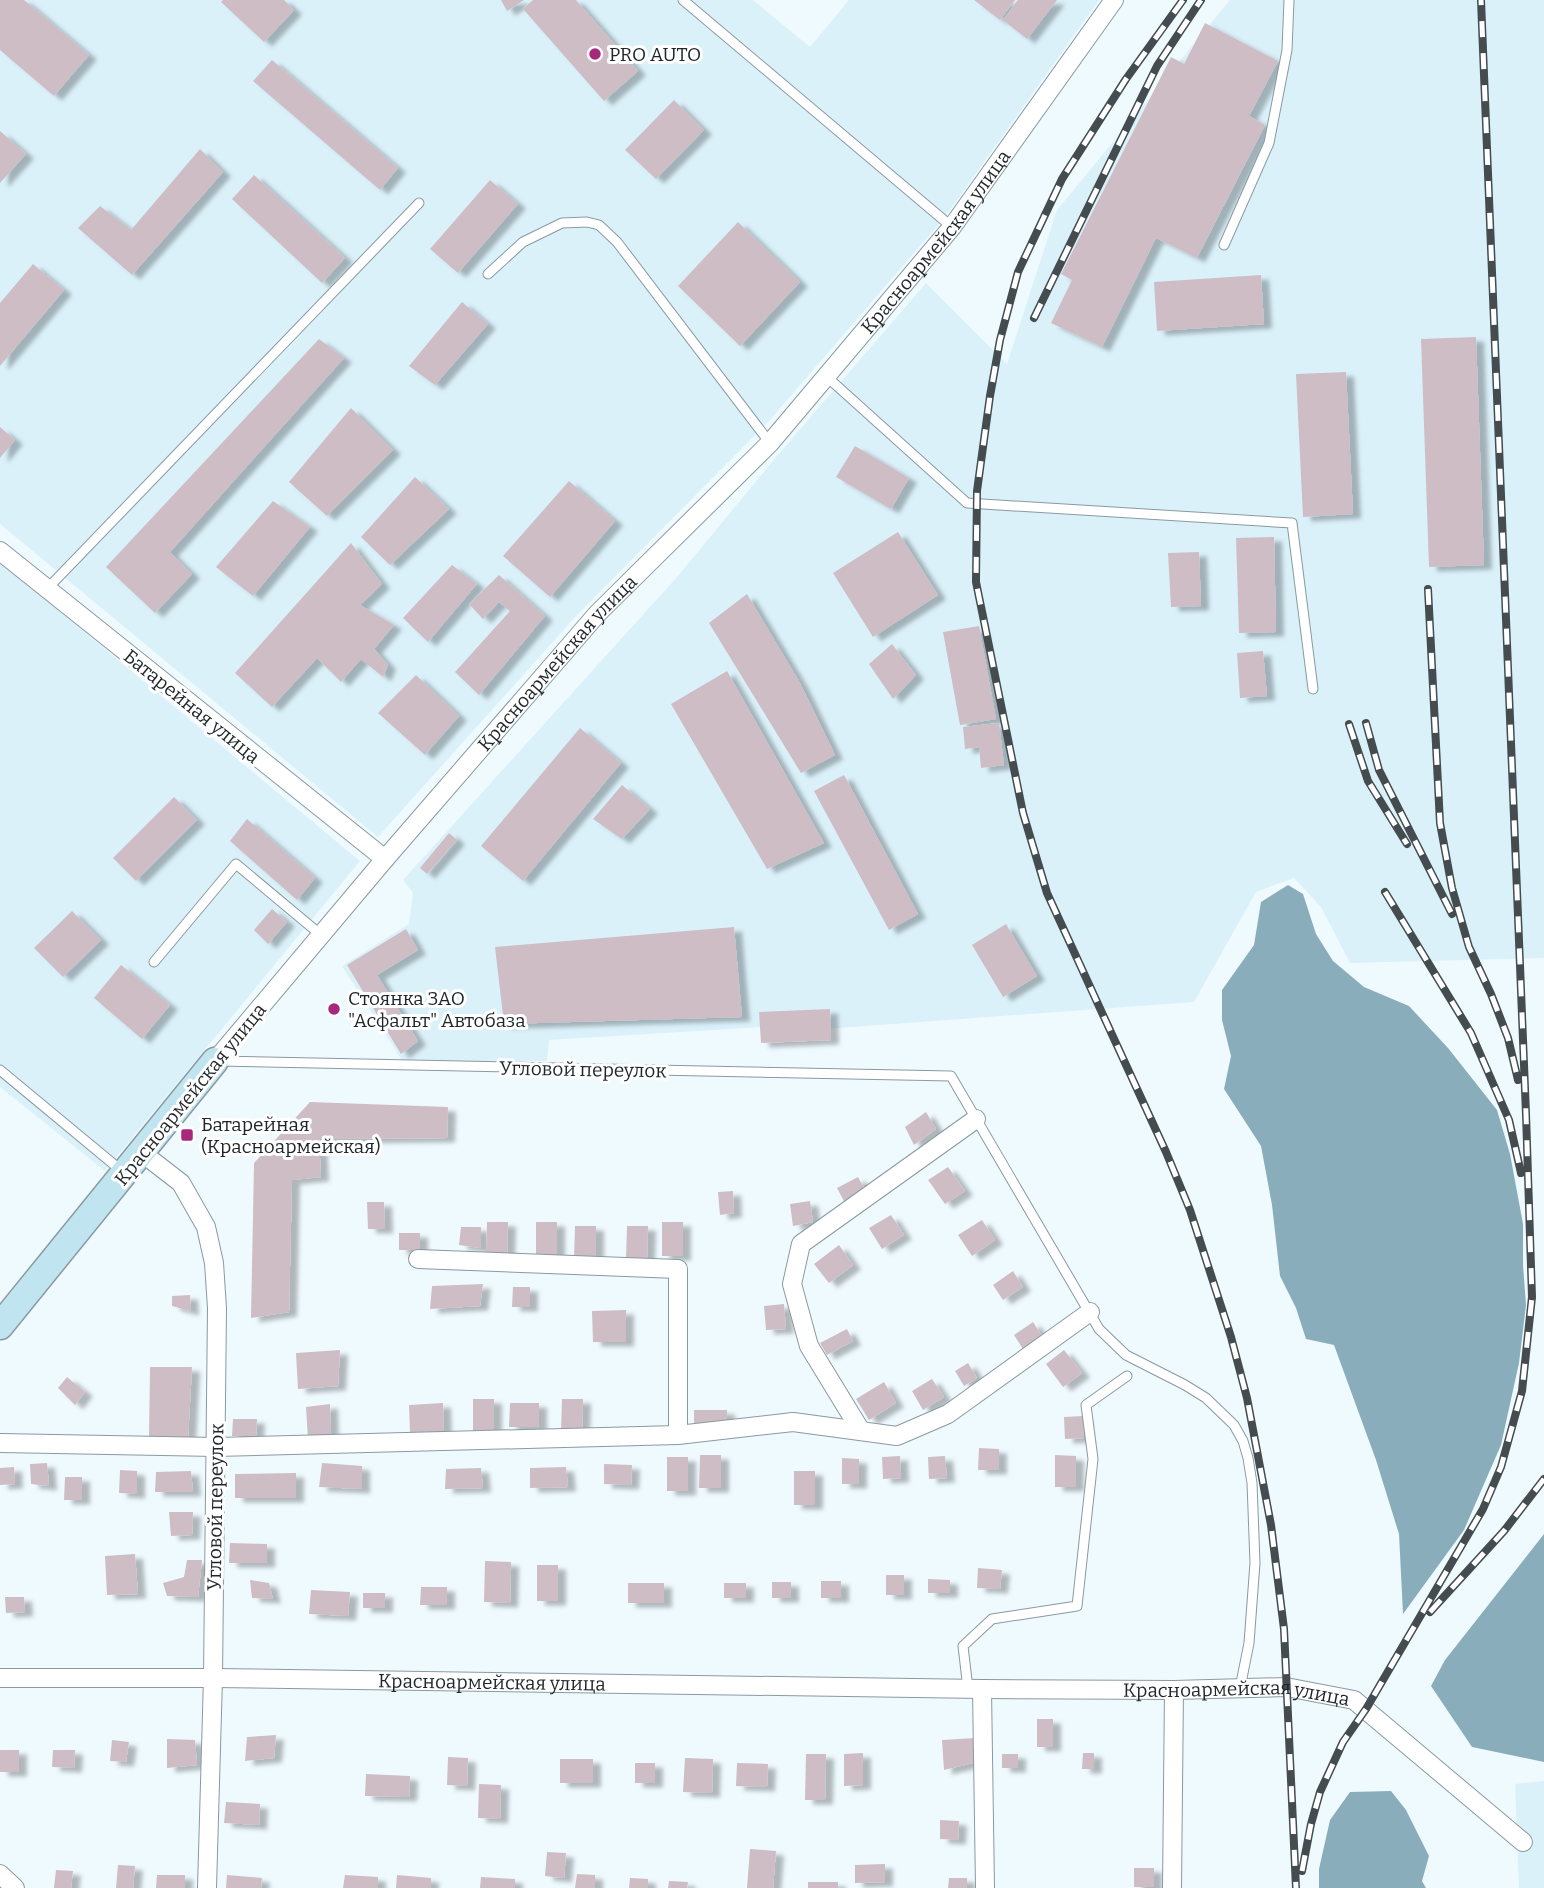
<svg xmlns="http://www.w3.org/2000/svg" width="1544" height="1888" viewBox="0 0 1544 1888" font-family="Bitter,serif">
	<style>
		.built { fill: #dbf1fa }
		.water { fill: #8aadbb }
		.building { fill: #cebdc5; filter: url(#shadow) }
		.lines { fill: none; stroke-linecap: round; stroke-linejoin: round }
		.lane-casing { stroke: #899aa1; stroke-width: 11 }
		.street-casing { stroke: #899aa1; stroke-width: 20 }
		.secondary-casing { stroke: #899aa1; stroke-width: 29 }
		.lane { stroke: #fff; stroke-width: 9 }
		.street { stroke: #fff; stroke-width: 18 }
		.secondary { stroke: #c1e5f0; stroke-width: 26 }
		.rail-casing { stroke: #444c4f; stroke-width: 8 }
		.rail { stroke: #fff; stroke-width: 5; stroke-dasharray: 16; stroke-linecap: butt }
		.poi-dot { fill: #a6297c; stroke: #fff; stroke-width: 2.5 }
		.labels { text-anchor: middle; stroke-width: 6; stroke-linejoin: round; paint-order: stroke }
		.poi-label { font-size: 19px; fill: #1f2629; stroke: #fff; text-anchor: start }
		.street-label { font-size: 19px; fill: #1f2629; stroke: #fff }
	</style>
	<defs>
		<filter id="shadow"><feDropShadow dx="8" dy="4.5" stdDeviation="2" flood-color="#0004"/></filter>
	</defs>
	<rect width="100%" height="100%" fill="#effaff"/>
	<path class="built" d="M0 0H753L810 47 849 0H1099L945 217 769 421 576 616 378 837 0 524Z
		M1230 0H1544V958L1350 963 1321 907 1294 878 1256 892 1194 1002 770 1033 765 1027 549 1040 547 1061 403 1062 342 966 409 924 413 893 403 880 677 577 777 456 926 283 1007 364 1057 210Z
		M0 562 360 861 105 1171 0 1087Z
		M1544 1781V1888H1519L1515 1784Z"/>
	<path class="water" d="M1288 885 1303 894 1316 934 1333 961 1364 987 1409 1006 1448 1048 1497 1110 1510 1154 1523 1224V1265L1526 1305 1519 1363 1501 1445 1464 1530 1403 1614 1399 1534 1376 1460 1334 1345 1306 1339 1296 1308 1280 1276 1272 1205 1261 1146 1224 1089 1231 1056 1222 1020V990L1254 945 1261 902Z
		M1544 1534V1762L1472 1747 1431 1686 1445 1660Z
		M1391 1791 1406 1810 1429 1856 1422 1881 1426 1888H1319V1869L1330 1820 1350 1792Z"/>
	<path class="building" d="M0 0H24L89 55 54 96 0 50Z
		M223 0H284L294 10 264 42 221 2Z
		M501 0H524L507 11Z
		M533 0H576L638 71 604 101 523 9Z
		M974 0H1015L1000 20Z
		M1018 0H1057L1027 39 1003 20Z
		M1205 23 1278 61 1249 116 1265 125 1197 258 1156 238 1102 347 1051 323 1072 280 1061 274 1171 57 1184 64Z
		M272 60 398 168 380 190 253 81Z
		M674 100 704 130 656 179 625 150Z
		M0 131 26 154 0 183Z
		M200 149 223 172 132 275 78 228 100 206 131 230Z
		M254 175 345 258 322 283 232 199Z
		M490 180 518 204 458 273 430 249Z
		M738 222 800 282 740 346 678 286Z
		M33 264 64 290 0 366V303Z
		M1261 275 1264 324 1157 331 1154 282Z
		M462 302 488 324 435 385 409 366Z
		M1476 337 1484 565 1429 567 1421 339Z
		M319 339 344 358 170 552 192 574 155 613 106 567Z
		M1346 372 1353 514 1303 517 1296 374Z
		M351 408 393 450 327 516 289 482Z
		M0 427 15 440 0 458Z
		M855 446 909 478 891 509 836 477Z
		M415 477 449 509 390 565 361 537Z
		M569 481 615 521 550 597 503 556Z
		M273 501 310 527 253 596 216 567Z
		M898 532 938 595 873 637 833 573Z
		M1274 537 1276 632 1239 633 1236 538Z
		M351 543 382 584 360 605 394 625 374 649 388 665 383 677 361 659 341 682 317 658 272 707 235 673Z
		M1199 552 1201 606 1171 607 1168 553Z
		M452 565 477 584 428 642 403 618Z
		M499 575 545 616 479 695 455 672 510 611 499 602 483 619 469 604Z
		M747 594 800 683 835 755 801 773 709 623Z
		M979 626 996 719 960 725 943 632Z
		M892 644 916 675 893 699 869 664Z
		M1263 651 1267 696 1240 698 1237 653Z
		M727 671 824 843 767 869 671 704Z
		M416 675 459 716 425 755 378 713Z
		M999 723 1004 765 981 768 979 747 965 749 963 727Z
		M580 728 621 763 523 881 481 846Z
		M844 775 918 914 889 930 814 791Z
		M622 785 650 809 622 839 593 819Z
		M174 797 197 820 136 881 113 858Z
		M247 819 315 878 297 900 230 841Z
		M449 833 457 840 427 874 420 868Z
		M272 909 287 922 268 944 254 930Z
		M72 911 101 940 63 977 34 948Z
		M1006 924 1037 976 1003 997 972 945Z
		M734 927 742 1017 504 1024 495 947Z
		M406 929 418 950 377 975 418 1041 401 1054 347 965Z
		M121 965 170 1005 142 1039 94 998Z
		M830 1009 831 1040 761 1043 759 1012Z
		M310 1102 448 1107 447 1138 319 1139 321 1177 292 1180 289 1312 251 1318 254 1163Z
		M926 1112 936 1129 914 1145 905 1127Z
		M948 1167 965 1191 945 1204 928 1180Z
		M858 1177 866 1192 845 1203 837 1188Z
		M733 1191 734 1213 720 1215 718 1192Z
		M810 1201 813 1222 793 1226 790 1204Z
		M367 1202H384L385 1229H368Z
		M891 1215 904 1235 882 1249 869 1228Z
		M982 1220 995 1240 972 1256 958 1235Z
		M487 1222H508L507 1255H486Z
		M536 1222H557V1256H536Z
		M662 1222H683V1256H662Z
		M575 1226H596V1260L574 1259Z
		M627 1226H648L647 1259H626Z
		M461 1227H481V1248L459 1245Z
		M399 1233H420V1250H399Z
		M839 1245 853 1265 829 1283 814 1264Z
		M1013 1271 1023 1287 1003 1300 993 1285Z
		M483 1284 480 1306 430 1309 432 1286Z
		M513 1287H530V1307H512Z
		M190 1295 191 1311 172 1306V1296Z
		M784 1304 786 1329 766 1330 764 1306Z
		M626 1310V1342H593L592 1311Z
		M1033 1322 1042 1336 1023 1349 1014 1335Z
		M847 1329 853 1341 827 1355 820 1343Z
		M340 1350 338 1386 298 1389 296 1353Z
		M1064 1350 1082 1373 1063 1387 1046 1364Z
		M968 1363 977 1378 964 1386 955 1371Z
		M150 1367H192L188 1439 149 1438Z
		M67 1377 85 1392 75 1405 58 1388Z
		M932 1379 944 1397 923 1410 912 1391Z
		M884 1382 896 1403 869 1420 856 1399Z
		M473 1399H494V1433H473Z
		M562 1399H583L582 1432H561Z
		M443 1403 444 1432 410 1433 409 1405Z
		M510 1403H539V1427H509Z
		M330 1404 331 1438 308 1439 306 1407Z
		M694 1410H727V1428H694Z
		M1083 1416 1084 1438 1065 1439 1064 1417Z
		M233 1419H257L256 1436H232Z
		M979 1448 999 1449V1470H978Z
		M700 1455H721V1488H699Z
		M1055 1455 1076 1456V1487H1055Z
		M900 1456 901 1478 883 1479 882 1457Z
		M945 1456 947 1478 929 1479 928 1457Z
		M667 1457H688V1491H667Z
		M842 1458 859 1459V1484H842Z
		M47 1463 49 1486 31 1484 30 1464Z
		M322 1463 362 1466V1489L319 1487Z
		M604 1464 632 1465 631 1485 604 1484Z
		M14 1467 15 1484 0 1485V1468Z
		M566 1467 568 1487 530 1488V1468Z
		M481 1468 483 1488 445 1489 446 1469Z
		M120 1470 137 1471V1494L119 1493Z
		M191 1471 193 1492H155L156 1472Z
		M794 1471H815V1505H794Z
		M296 1473V1498H235V1474Z
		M65 1477H82V1500H64Z
		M169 1512H193L192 1535 171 1536Z
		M230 1543 267 1544V1563H229Z
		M135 1554 138 1594 107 1595 105 1556Z
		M187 1560H202L198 1597 167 1596 163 1583 184 1577Z
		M485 1561 511 1562 510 1603 484 1602Z
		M537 1565H558V1601H537Z
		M978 1568 1002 1570 1000 1589 977 1588Z
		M886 1575H904V1595H886Z
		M928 1579 950 1580V1593H928Z
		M250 1580 269 1583 273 1599 252 1598Z
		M821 1581H841V1598H821Z
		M772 1582H791V1598H772Z
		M628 1583H664V1603H628Z
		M724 1583H746V1598H724Z
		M421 1587H447V1605H420Z
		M311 1590 350 1592 348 1616 309 1614Z
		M363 1593H385V1608H363Z
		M5 1597H24L25 1612 6 1613Z
		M1037 1719H1053V1747H1037Z
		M276 1735 274 1758 245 1761 247 1737Z
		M975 1738 977 1762 944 1770 942 1740Z
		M167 1739 195 1740 197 1765 167 1768Z
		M112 1740 129 1742 126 1762 110 1761Z
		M0 1750H19V1772H0Z
		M53 1750H75L74 1768 52 1767Z
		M863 1753V1785L844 1786V1754Z
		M1083 1753H1094V1769H1082Z
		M806 1754H826L825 1800H805Z
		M1002 1754H1018V1768H1002Z
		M448 1757 468 1758 467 1786 447 1785Z
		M685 1758 713 1759 712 1793 683 1792Z
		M560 1759H593V1783H560Z
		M635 1763H655V1783H635Z
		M737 1763 768 1764 767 1787 736 1786Z
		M366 1774 410 1776 409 1797 365 1796Z
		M479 1784 501 1785 500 1819 478 1818Z
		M226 1802 260 1804 259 1825 224 1823Z
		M940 1820 959 1821 958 1840 940 1839Z
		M750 1849 776 1851 773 1888H747Z
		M547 1852 566 1853 564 1878 545 1876Z
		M885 1864V1882L855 1883V1865Z
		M118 1865 135 1866 133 1888H116Z
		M1134 1868H1154V1887H1134Z
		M56 1870 73 1871 71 1888H54Z
		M577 1874 595 1875V1888H575Z
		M157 1875H185V1888H156Z
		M227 1875 262 1878 261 1888H226Z
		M345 1875 378 1877V1888H343Z
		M397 1875 431 1878V1888H396Z
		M481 1877 515 1879V1888H480Z
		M630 1878 648 1879V1888H629Z
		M949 1878H967V1888H948Z
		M669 1881 688 1882 687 1888H668Z
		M808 1882H838V1888H808Z"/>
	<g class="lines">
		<defs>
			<path id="lane" d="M683 0 952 227
				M1224 245 1269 143 1287 50 1289 0
				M488 274 523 242 562 223 587 222 599 225 617 242 770 443
				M826 376 967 503 1292 523 1313 689
				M46 590 419 203
				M154 962 236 864 321 935
				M217 1061 951 1076 1099 1329 1126 1355 1185 1385 1206 1398 1234 1425 1243 1441 1248 1458 1252 1483 1255 1563 1249 1643 1240 1688
				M0 1070 123 1172
				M968 1689 963 1646 992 1619 1077 1606 1093 1459 1086 1405 1127 1376"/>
			<g id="street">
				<path d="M0 551 385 859"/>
				<path id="s1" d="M215 1061 385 859 598 613 770 443 952 227 1114 0"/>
				<path d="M141 1152 181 1183 206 1227 214 1263 217 1308 213 1678 207 1888"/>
				<path d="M418 1259 678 1269V1435"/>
				<path d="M861 1431 809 1346 792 1284 801 1244 976 1119"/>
				<path d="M0 1443 216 1447 678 1435 793 1422 897 1436 948 1414 1090 1312"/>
				<path id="s2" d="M0 1678H213L982 1689 1174 1690 1286 1687 1354 1700 1523 1842"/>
				<path d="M982 1689 985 1888"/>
				<path d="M0 1874 15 1888"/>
				<path d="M1172 1888 1174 1690"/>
			</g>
			<path id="secondary" d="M0 1326 215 1061"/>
		</defs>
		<use href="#lane" class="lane-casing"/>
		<use href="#street" class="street-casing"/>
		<use href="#secondary" class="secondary-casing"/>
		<use href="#lane" class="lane"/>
		<use href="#street" class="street"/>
		<use href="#secondary" class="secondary"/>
		<defs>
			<path id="rail" d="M1183 0 1126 79 1062 179 1018 272 1000 340 990 396 977 491 976 582 1023 813 1047 893 1166 1152 1190 1210 1231 1337 1247 1398 1271 1525 1284 1629 1296 1888
				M1034 318 1157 66 1201 0
				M1428 589 1440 823 1452 888 1469 947 1491 994 1508 1038 1518 1080
				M1366 723 1379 770 1452 914
				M1349 724 1368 781 1407 844
				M1385 892 1471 1033 1509 1120 1521 1173
				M1430 1612 1504 1531 1544 1479
				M1302 1871 1311 1824 1320 1792 1343 1742 1366 1709 1483 1509 1501 1467 1522 1391 1532 1297 1526 1114 1481 0"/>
		</defs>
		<use href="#rail" class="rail-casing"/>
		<use href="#rail" class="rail"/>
	</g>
	<g class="poi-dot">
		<circle cx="595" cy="54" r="7"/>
		<circle cx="334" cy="1009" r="7"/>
		<rect x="180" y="1128" width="14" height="14" rx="3.5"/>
	</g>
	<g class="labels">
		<g class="poi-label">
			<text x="609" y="61">PRO AUTO</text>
			<text x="348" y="1005">Стоянка ЗАО<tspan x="348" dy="22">"Асфальт" Автобаза</tspan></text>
			<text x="201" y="1131">Батарейная<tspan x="201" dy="22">(Красноармейская)</tspan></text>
		</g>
		<g class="street-label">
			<text dy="7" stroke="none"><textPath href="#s1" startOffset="1092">Красноармейская улица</textPath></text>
			<text dy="7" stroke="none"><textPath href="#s1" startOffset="525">Красноармейская улица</textPath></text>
			<text transform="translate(192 706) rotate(39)" y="7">Батарейная улица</text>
			<text transform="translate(583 1069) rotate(1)" y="7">Угловой переулок</text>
			<text transform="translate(190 1094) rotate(-51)" y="7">Красноармейская улица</text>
			<text transform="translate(215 1507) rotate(-89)" y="7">Угловой переулок</text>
			<text dy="7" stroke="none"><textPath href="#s2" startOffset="492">Красноармейская улица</textPath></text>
			<text dy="7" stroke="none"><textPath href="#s2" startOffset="1237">Красноармейская улица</textPath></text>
		</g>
	</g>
</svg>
